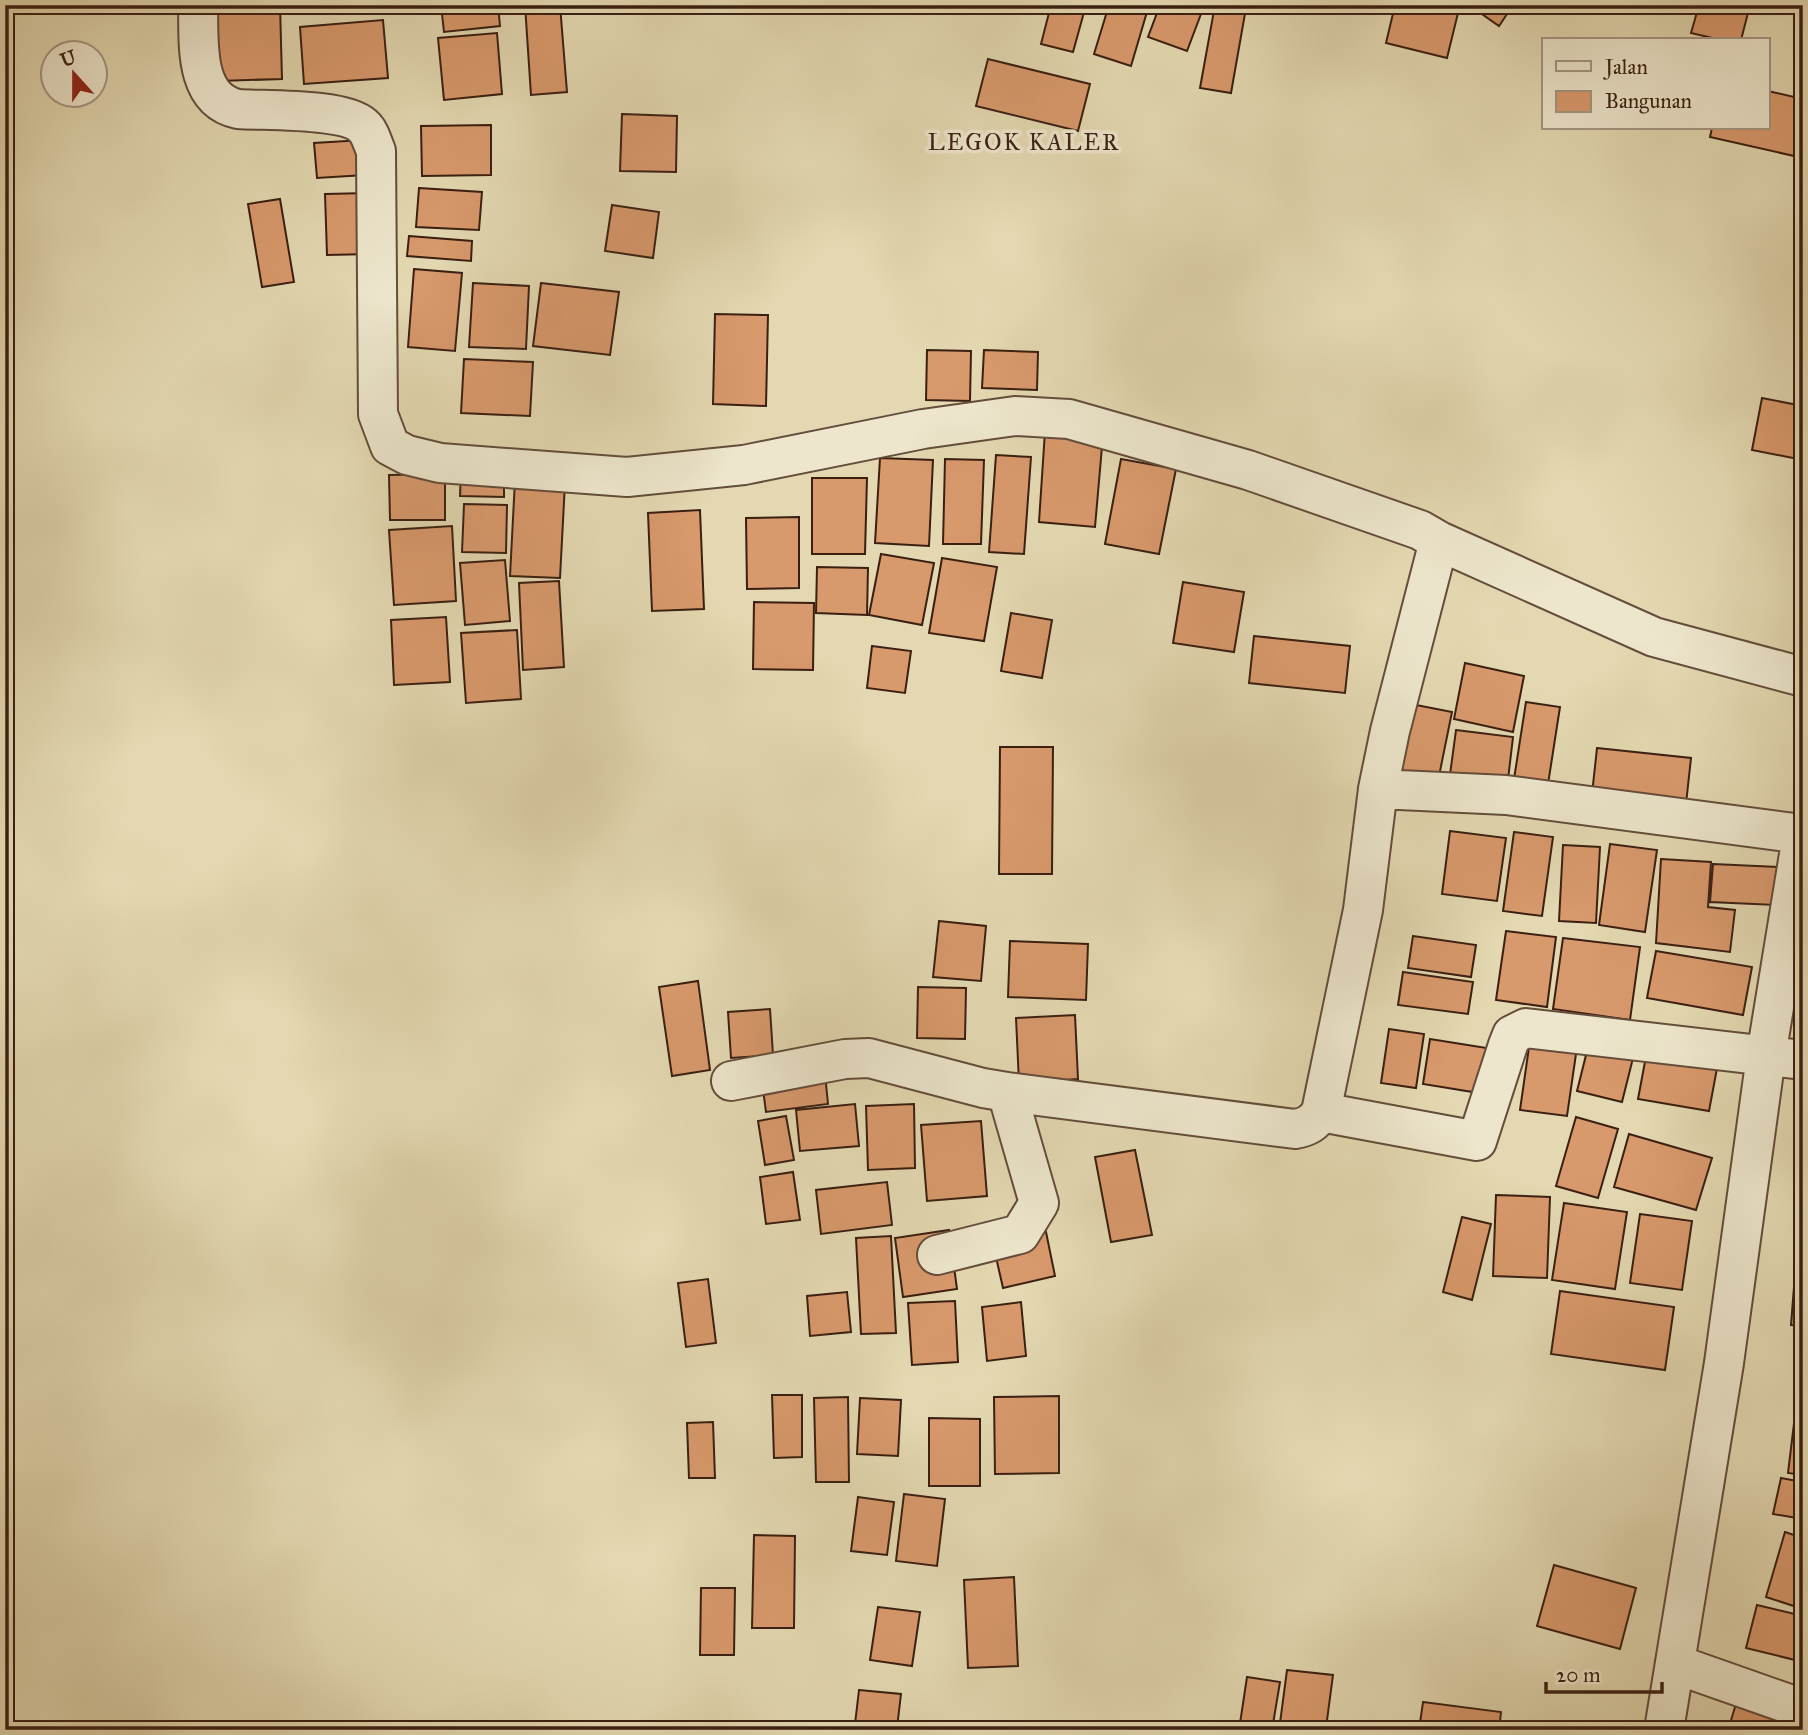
<svg xmlns="http://www.w3.org/2000/svg" width="1808" height="1735" viewBox="0 0 1808 1735" font-family="'IM FELL Great Primer',serif">
	<style>
		.building { fill: #d8996c; stroke: #3a1f12; stroke-width: 2 }
		.lines { fill: none; stroke-linecap: round; stroke-linejoin: round }
		.street-casing { stroke: #644d3a; stroke-width: 42 }
		.street { stroke: #ede6cc; stroke-width: 38 }
		.labels { text-anchor: middle; stroke-width: 7; stroke-linejoin: round; paint-order: stroke }
		.quarter-label { font-size: 23px; letter-spacing: 2px; fill: #3a1f12; stroke: #ede6cc }
	</style>
	<rect width="100%" height="100%" fill="#e3d8b1"/>
	<filter id="stains"><feTurbulence type="fractalNoise" baseFrequency=".00286" numOctaves="4"/><feColorMatrix values="0 0 0 0 .2 0 0 0 0 .09 0 0 0 0 .02 0 0 0 .5 -.17"/></filter>
	<radialGradient id="worn" r=".72"><stop offset=".6" stop-color="#630" stop-opacity="0"/><stop offset="1" stop-color="#630" stop-opacity=".3"/></radialGradient>
	<path class="building" d="M216 5H280L282 79 218 81Z
		M441 5H498L500 26 444 32Z
		M525 5H560L567 92 531 95Z
		M1051 5H1086L1073 52 1041 44Z
		M1109 5H1149L1131 66 1094 54Z
		M1160 5 1204 6 1187 51 1148 37Z
		M1215 5 1246 8 1231 93 1200 88Z
		M1395 5H1426L1458 13 1447 58 1386 43Z
		M1469 5H1513L1499 26Z
		M1699 5H1750L1741 40H1721L1691 33Z
		M383 20 388 78 304 84 300 27Z
		M497 33 502 94 444 100 438 38Z
		M988 59 1090 84 1078 131 976 106Z
		M1768 91 1803 99V158L1710 137 1712 128H1768Z
		M622 114 677 116 676 172 620 171Z
		M491 125V175L422 176 421 126Z
		M363 140 365 175 317 178 314 143Z
		M419 188 482 192 479 230 416 227Z
		M369 193 371 254 327 255 325 194Z
		M280 199 294 282 262 287 248 204Z
		M612 205 659 212 653 258 605 251Z
		M409 236 472 241 471 261 407 256Z
		M414 269 462 273 455 351 408 347Z
		M473 283 529 286 526 349 469 347Z
		M541 283 619 292 610 355 533 346Z
		M715 314 768 315 766 406 713 404Z
		M1803 321V349L1796 347Z
		M927 350 971 351 970 401 926 400Z
		M984 350 1038 352 1037 390 982 388Z
		M464 359 533 362 530 416 461 413Z
		M1762 398 1803 406V460L1752 450Z
		M1045 431 1103 435 1095 527 1039 522Z
		M996 455 1031 457 1024 554 989 552Z
		M880 458 933 460 929 546 875 543Z
		M945 459 984 460 981 544H943Z
		M1121 459 1176 469 1159 554 1105 544Z
		M461 471H504V497L460 496Z
		M445 474V520H390L389 475Z
		M812 478H867L865 554H812Z
		M515 480 565 483 560 578 510 576Z
		M464 504 507 505 506 553 462 552Z
		M700 510 704 609 652 611 648 513Z
		M799 517V588L747 589 746 518Z
		M452 526 456 601 394 605 389 530Z
		M881 554 934 563 922 625 869 615Z
		M942 558 997 567 984 641 929 633Z
		M505 560 510 621 465 625 460 563Z
		M817 567 868 568 867 615 816 613Z
		M559 581 564 667 523 670 519 583Z
		M1183 582 1244 592 1234 652 1173 643Z
		M754 602 814 603 813 670 753 669Z
		M1011 613 1052 620 1042 678 1001 671Z
		M446 617 450 682 394 685 391 620Z
		M517 630 521 699 466 703 461 633Z
		M1254 636 1350 646 1345 693 1249 683Z
		M872 646 911 651 905 693 867 688Z
		M1465 663 1524 676 1513 732 1454 719Z
		M1401 702 1452 712 1438 781 1387 771Z
		M1526 702 1560 707 1546 797 1512 792Z
		M1456 730 1513 737 1507 788 1449 782Z
		M1000 747H1053L1052 874H999Z
		M1597 748 1691 758 1686 804 1592 794Z
		M1450 831 1506 838 1497 901 1442 894Z
		M1514 832 1553 837 1542 916 1503 911Z
		M1610 844 1657 850 1645 932 1599 925Z
		M1563 845 1600 847 1596 923 1559 921Z
		M1661 859 1711 862 1708 907 1735 910 1730 952 1656 943Z
		M1713 864 1778 867 1776 905 1710 902Z
		M939 921 986 926 981 981 933 977Z
		M1506 931 1556 937 1547 1007 1496 1000Z
		M1413 936 1476 945 1471 977 1408 968Z
		M1563 938 1640 947 1630 1020 1553 1009Z
		M1010 941 1088 944 1086 1000 1008 997Z
		M1656 951 1752 967 1743 1015 1647 998Z
		M1403 972 1473 982 1468 1014 1398 1005Z
		M698 981 710 1070 672 1076 659 987Z
		M918 987 966 988 965 1039 917 1038Z
		M770 1009 773 1055 731 1058 728 1012Z
		M1075 1015 1078 1079 1019 1083 1016 1018Z
		M1593 1027 1638 1038 1622 1102 1577 1091Z
		M1389 1029 1424 1034 1416 1088 1381 1083Z
		M1650 1035 1721 1047 1709 1111 1638 1099Z
		M1430 1039 1493 1049 1485 1094 1423 1084Z
		M1530 1040 1577 1047 1567 1116 1520 1110Z
		M825 1074 828 1104 766 1112 762 1082Z
		M855 1104 859 1146 800 1151 796 1110Z
		M914 1104 915 1168 868 1170 866 1106Z
		M786 1116 794 1160 765 1165 758 1121Z
		M1576 1117 1618 1129 1598 1198 1556 1186Z
		M981 1121 987 1196 927 1201 921 1125Z
		M1629 1134 1712 1158 1696 1210 1614 1187Z
		M1135 1150 1152 1235 1111 1242 1095 1157Z
		M793 1172 800 1220 766 1224 760 1177Z
		M887 1182 892 1225 821 1234 816 1190Z
		M1496 1195 1550 1197 1547 1278 1493 1276Z
		M1564 1203 1627 1212 1615 1289 1552 1280Z
		M1640 1214 1692 1221 1682 1290 1630 1283Z
		M1462 1217 1491 1224 1472 1300 1443 1292Z
		M949 1230 957 1289 903 1297 895 1238Z
		M1046 1232 1055 1276 1003 1288 993 1244Z
		M891 1236 896 1333 861 1334 856 1238Z
		M1795 1274 1803 1275V1326L1791 1325Z
		M708 1279 716 1343 686 1347 678 1283Z
		M1560 1291 1674 1307 1665 1370 1551 1354Z
		M847 1292 851 1332 810 1336 807 1296Z
		M955 1301 958 1362 912 1365 908 1303Z
		M1021 1302 1026 1356 987 1361 982 1307Z
		M772 1395H802V1457L774 1458Z
		M1059 1396V1473L995 1474 994 1397Z
		M848 1397 849 1482H816L814 1398Z
		M860 1398 901 1400 898 1456 857 1454Z
		M1796 1407 1803 1408V1475L1788 1473Z
		M929 1418 980 1419V1486H929Z
		M713 1422 715 1478H689L687 1423Z
		M1781 1478 1803 1482V1519L1773 1514Z
		M904 1494 945 1499 937 1566 896 1561Z
		M858 1497 894 1502 887 1555 851 1551Z
		M1785 1532 1803 1538V1609L1766 1597Z
		M754 1535 795 1536 794 1628H752Z
		M1554 1565 1636 1588 1620 1649 1537 1626Z
		M1014 1577 1018 1666 968 1668 964 1580Z
		M701 1588H735L734 1655H700Z
		M1757 1605 1803 1616V1645L1799 1661 1746 1648Z
		M878 1607 920 1612 912 1666 870 1660Z
		M1803 1650V1689L1794 1687Z
		M1287 1670 1333 1675 1326 1728 1280 1723Z
		M1247 1677 1280 1682 1272 1730H1239Z
		M859 1690 901 1694 897 1728 855 1724Z
		M1739 1694 1784 1708 1776 1730H1728Z
		M1423 1702 1501 1712 1499 1730H1419Z
		M1786 1720 1803 1725V1730H1783Z
		M985 1723 1020 1730H984Z"/>
	<g class="lines">
		<defs>
			<path id="street" d="M198 5C199 42 193 99 238 109 266 111 344 108 363 126 370 132 372 142 376 151L378 414 390 446 407 455 440 463 627 477 744 465 923 429 1015 416 1069 419 1248 470 1420 530 1439 541 1654 637 1803 677
				M1378 789 1506 795 1802 834
				M731 1081 845 1059 869 1058 983 1088 1007 1092 1295 1129C1307 1127 1314 1123 1321 1112L1363 910 1378 789 1390 731 1439 541
				M1321 1112 1477 1141 1508 1045 1512 1035 1526 1028 1803 1060
				M937 1255 1020 1234 1039 1203 1007 1092
				M1675 1664 1803 1709
				M1664 1730 1724 1363 1766 1056 1803 830"/>
		</defs>
		<use href="#street" class="street-casing"/>
		<use href="#street" class="street"/>
	</g>
	<g class="labels">
		<g class="quarter-label">
			<text x="1024" y="150">LEGOK KALER</text>
		</g>
	</g>
	<rect width="1808" height="1735" fill="none" stroke="#e3d8b1" stroke-width="28"/>
	<rect x="7" y="7" width="1794" height="1721" fill="none" stroke="#3a1f12" stroke-width="3.5"/>
	<rect x="14" y="14" width="1780" height="1707" fill="none" stroke="#3a1f12" stroke-width="2"/>
	<rect x="1542" y="38" width="228" height="91" fill="#ede6cc" stroke="#a59682" stroke-width="2"/>
	<rect x="1556" y="61" width="35" height="10" fill="#ede6cc" stroke="#a59682" stroke-width="2"/>
	<text x="1605" y="74" font-size="21" fill="#3a1f12">Jalan</text>
	<rect x="1556" y="91" width="35" height="21" fill="#d8996c" stroke="#a59682" stroke-width="2"/>
	<text x="1605" y="108" font-size="21" fill="#3a1f12">Bangunan</text>
	<g transform="translate(74 74) rotate(339)"><circle r="33" fill="#ede6cc" stroke="#a59682" stroke-width="2"/>
	<path d="M0-5L12 26L0 18L-12 26Z" fill="#8f2418"/>
	<text y="-10" font-size="19" font-weight="bold" text-anchor="middle" fill="#3a1f12">U</text>
	</g>
	<path d="M1546 1682v10h116v-10" fill="none" stroke="#3a1f12" stroke-width="3.5"/>
	<text x="1556" y="1682" font-size="21" fill="#3a1f12" stroke="#ede6cc" stroke-width="5" paint-order="stroke">20 m</text>
	<rect width="100%" height="100%" filter="url(#stains)"/>
	<rect width="100%" height="100%" fill="url(#worn)"/>
</svg>
